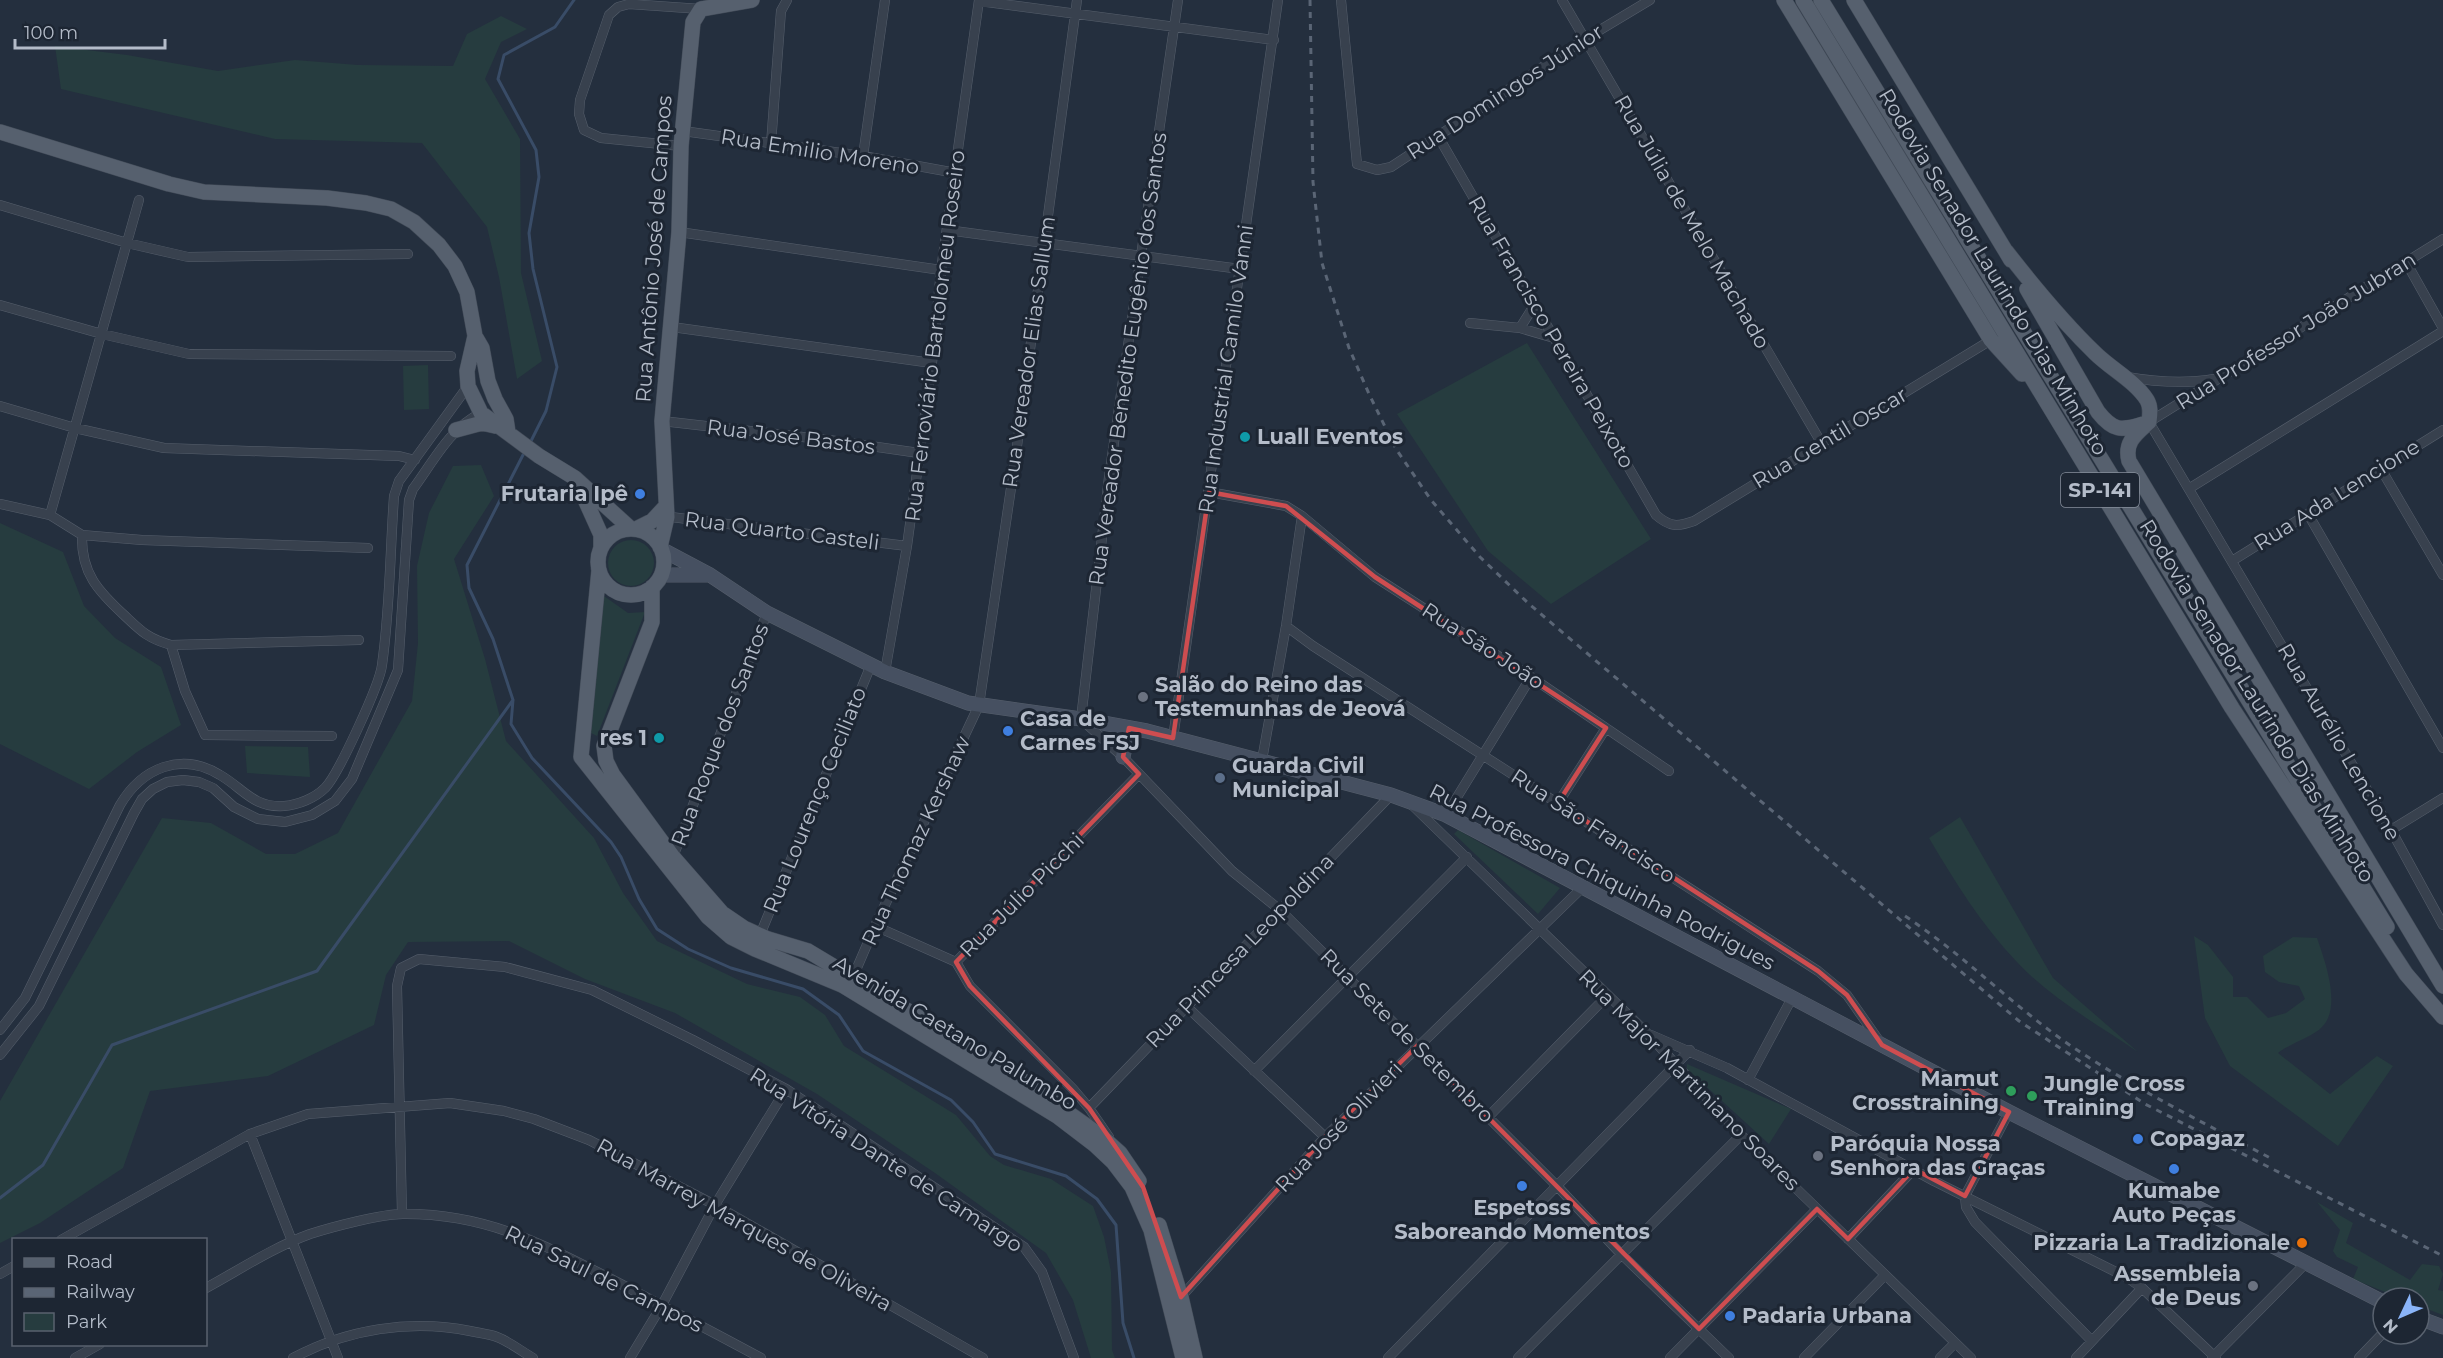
<svg xmlns="http://www.w3.org/2000/svg" width="2443" height="1358" viewBox="0 0 2443 1358" font-family="Montserrat,sans-serif">
	<style>
		.green { fill: #263c3f }
		.lines { fill: none; stroke-linecap: round; stroke-linejoin: round }
		.stream { stroke: #394c67; stroke-width: 3 }
		.minor-casing { stroke: #565f6c; stroke-width: 10 }
		.secondary-casing { stroke: #565f6c; stroke-width: 15 }
		.primary-casing { stroke: #414a57; stroke-width: 16 }
		.minor { stroke: #38414e; stroke-width: 9 }
		.secondary { stroke: #465061; stroke-width: 14 }
		.primary { stroke: #56606e; stroke-width: 15 }
		.rail { stroke: #5a6575; stroke-width: 3; stroke-dasharray: 6 6; stroke-linecap: butt }
		.marked { fill: none; stroke: #ce4d50; stroke-width: 4.5; stroke-linejoin: round }
		.culture-dot { fill: #0f9aa8; stroke: #1d2633; stroke-width: 2 }
		.shop-dot { fill: #3f7fe0; stroke: #1d2633; stroke-width: 2 }
		.worship-dot { fill: #6b7280; stroke: #1d2633; stroke-width: 2 }
		.service-dot { fill: #5c6f8a; stroke: #1d2633; stroke-width: 2 }
		.leisure-dot { fill: #2e9e5b; stroke: #1d2633; stroke-width: 2 }
		.food-dot { fill: #e8710a; stroke: #1d2633; stroke-width: 2 }
		.labels { text-anchor: middle; stroke-width: 6; stroke-linejoin: round; paint-order: stroke }
		.shield { fill: #1d2633; stroke: #878f9c; stroke-width: 1.5 }
		.shield-label { font-size: 20px; font-weight: bold; fill: #b4bcc9 }
		.street-label { font-size: 21px; fill: #b4bcc9; stroke: #1d2633 }
		.poi-label { font-size: 21px; font-weight: bold; fill: #b4bcc9; stroke: #1d2633; text-anchor: start }
	</style>
	<rect width="100%" height="100%" fill="#242f3e"/>
	<path class="green" d="M501 16 527 29 501 42 485 79 520 139 521 273 542 361 517 379 499 277 487 227 422 143 275 139 61 89 55 46 127 55 218 71 295 60 358 65 453 66 467 34Z
		M1527 343 1651 539 1551 604 1488 551 1397 414Z
		M428 365 429 409 404 410 403 366Z
		M481 465 494 496 454 559 485 659 506 741 594 838 623 893 657 941 747 984 800 997 825 1015 844 1046 956 1115 990 1156 1004 1165 1051 1179 1093 1206 1104 1237 1111 1272 1112 1350 1115 1358H1091L1073 1300 1046 1253 935 1173 817 1094 675 1013 585 979 509 941 408 942 386 975 374 1025 268 1076 150 1091 123 1168 40 1223 0 1243V1101L162 818 211 823 266 854H295L338 833 412 701 418 643 417 566 429 513 453 466Z
		M0 523 63 552 84 606 115 638 161 667 181 725 137 752 89 789 0 744Z
		M608 563a23 23 0 1 1 46 0a23 23 0 1 1-46 0Z
		M604 596 628 613 645 612 597 736 591 733Z
		M245 746 308 747 310 777 247 773Z
		M1960 817 2053 978 2138 1052C2097 1024 2050 998 2016 961 1981 924 1955 882 1929 838Z
		M1458 830 1560 888 1538 914 1454 834Z
		M2194 936 2208 945 2233 977V997H2247L2268 1018 2286 1013 2305 999 2299 986 2279 982 2265 972 2263 956 2293 937 2317 938C2325 961 2342 1007 2322 1027 2314 1036 2289 1044 2278 1053L2330 1094 2377 1056 2393 1066 2338 1146 2230 1066 2205 1018Z
		M1687 1064 1791 1109 1769 1144 1687 1069Z
		M2317 1202 2353 1223 2346 1243 2410 1280 2422 1264 2439 1266 2443 1274 2438 1290 2443 1291V1315L2419 1306V1298H2400L2353 1279 2358 1267 2337 1257 2333 1251 2340 1230Z"/>
	<g class="lines">
		<path class="stream" d="M530 443 546 411 557 367 533 269 529 233 539 177 536 150 498 79 504 55 555 27 574 0
			M525 451 467 565 469 588 493 639 513 700 511 724 532 758 611 842 621 857 639 899 657 929 688 949 731 968 803 989 839 1015 863 1051 951 1100 973 1122 995 1154 1066 1176 1097 1199 1116 1225 1123 1323 1134 1358
			M0 1198 43 1165 112 1045 317 971 513 700"/>
		<defs>
			<path id="minor" d="M1178 0 1109 477 1081 719 1123 757 1232 871 1280 910 1417 1046 1557 1186 1621 1254 1729 1358
				M1341 0 1357 164 1377 170 1391 167 1585 39 1650 0
				M1562 0 1822 444
				M979 1 1274 40
				M683 131 863 156 956 173
				M1438 136 1656 515C1670 527 1677 527 1694 521L1991 340
				M771 144 781 11 787 0
				M681 146 601 138 584 130 579 114 580 100 609 15 618 7 629 4 701 9
				M863 156 885 0
				M0 205 127 243 188 257 408 254
				M947 230 1240 269
				M679 232 941 270
				M2443 239 2149 422 2391 830 2443 925
				M2406 262 2443 328
				M1535 304 1520 328 1554 338
				M0 305 102 334 189 354 451 356
				M1470 323 1520 328
				M672 327 932 363
				M2127 377C2156 382 2185 384 2214 379
				M0 406 75 428 164 448 399 456 415 460
				M662 421 829 440 919 453
				M2381 469 2443 575
				M2190 488 2443 331
				M1209 492 1286 506 1302 516 1375 577 1531 677 1669 771
				M0 504 50 515 82 535 142 540 368 548
				M2308 514 2443 748
				M50 515 139 200
				M663 516 907 546
				M82 535C81 573 98 591 124 615 141 631 147 638 171 645L185 691 205 735 332 736
				M2232 561 2443 430
				M1286 626 1313 646 1818 971 1847 995 1880 1042
				M171 645 359 640
				M885 672 907 546 932 363 941 270 979 0
				M1173 738 1278 0
				M1262 760 1286 626 1302 516
				M1558 803 1606 728
				M1412 805 1647 1033 1741 1135 1971 1358
				M1446 815 1531 677
				M2391 830 2443 798
				M673 857 767 613
				M875 926 956 962
				M760 935 871 665
				M853 977 875 926 979 705 1015 461 1077 0
				M1186 1006 1325 1137
				M0 1030 25 998 120 805C142 768 181 751 220 775 243 788 253 808 284 806 298 805 315 798 325 788 338 775 380 684 382 665 390 609 390 552 394 496L399 481 468 386
				M1651 1035 1727 1068 1934 1181 2128 1278 2142 1288 2216 1358
				M0 1055 39 1006 134 813 142 799 153 789 167 782 183 780 199 782 213 788 234 807 258 819 285 822 312 815 335 801 352 779 398 670 409 500 413 489C433 462 450 428 481 413
				M1254 1071 1467 857
				M1748 1080 1792 998
				M1089 1108 1391 795
				M2009 1112 1965 1196 1966 1207 1975 1222 2092 1341
				M1489 1116 1607 996
				M250 1134 338 1358
				M1109 1137 1089 1108 1073 1089 970 986 956 962 1139 774
				M402 1214 397 986 401 968 419 959 505 967 592 990 693 1040 786 1089 1024 1247 1042 1272 1074 1358
				M1848 1239 1914 1169
				M61 1240 250 1134 308 1114 450 1103 504 1111 534 1119 589 1140 715 1205 983 1358
				M0 1274 14 1266
				M206 1288C239 1270 274 1247 310 1234 332 1227 381 1214 403 1214 487 1213 544 1245 617 1282 665 1307 713 1332 761 1358
				M1181 1297 1325 1137 1582 888
				M75 1358 100 1344
				M293 1358C347 1329 411 1319 470 1331 479 1333 489 1334 497 1337 510 1342 521 1351 533 1358
				M630 1358 662 1305 715 1205 786 1089
				M1388 1358 1690 1050
				M1518 1358 1741 1135
				M1670 1358 1817 1209
				M1804 1358 1885 1275
				M1940 1358 1955 1343
				M2076 1358 2142 1288
				M2212 1358 2305 1264
				M2359 1358 2383 1333"/>
			<path id="secondary" d="M661 549 710 575 767 613 885 672 968 703 1081 719 1147 731 1391 795 1446 815 2009 1112 2383 1302
				M661 575H710
				M1123 757 1129 728
				M2419 1318 2443 1327"/>
			<path id="primary" d="M1784 0 1991 340 2022 374
				M1803 0 2232 708 2406 974 2443 1017
				M1821 0 2387 927
				M1854 0 2011 260
				M0 132 169 184 204 192 327 198 366 203 391 209 414 222 439 245 455 266 467 292 475 336 482 348 488 381 495 399 506 419 508 432
				M2006 251C2034 287 2063 322 2095 353 2111 369 2135 381 2147 400 2151 407 2150 414 2149 422 2136 434 2124 442 2129 461L2443 986
				M2027 289 2098 412C2113 431 2121 431 2143 424
				M475 336 467 371 468 386 481 413 539 456 575 478 631 529
				M456 430 482 423 495 426
				M578 484 601 535V548
				M636 529 652 521 666 506
				M598 562a33 33 0 1 1 66 0a33 33 0 1 1-66 0Z
				M660 547 667 517 662 421 679 232 681 146 693 22 701 9 752 0
				M599 570 581 757 708 917 731 937 755 949 842 985 1057 1116 1095 1145 1113 1162 1132 1187 1151 1230 1183 1358
				M652 587V622L604 746 606 761 613 775 673 857 722 913 744 928 768 939 808 951 1015 1075 1101 1136 1120 1153 1139 1181
				M1159 1225 1181 1297 1195 1358"/>
		</defs>
		<use href="#minor" class="minor-casing"/>
		<use href="#secondary" class="secondary-casing"/>
		<use href="#primary" class="primary-casing"/>
		<use href="#minor" class="minor"/>
		<use href="#secondary" class="secondary"/>
		<use href="#primary" class="primary"/>
		<path class="rail" d="M1310 0 1313 182 1322 263 1349 348 1369 394 1396 449 1431 500 1480 557 1528 603 2019 1021 2145 1104 2443 1256
			M1905 916C1964 955 2013 1006 2071 1046 2135 1089 2206 1124 2274 1160"/>
	</g>
	<path class="marked" d="M1209 492 1286 506 1375 577 1606 728 1558 803 1818 971 1847 995 1882 1045 2009 1112 1965 1196 1914 1169 1848 1239 1817 1209 1699 1329 1417 1046 1325 1137 1181 1297 1143 1187 1089 1108 970 986 956 962 1139 774 1123 757 1129 728 1173 738Z"/>
	<g class="culture-dot">
		<circle cx="1245" cy="437" r="6"/>
		<circle cx="659" cy="738" r="6"/>
	</g>
	<g class="shop-dot">
		<circle cx="640" cy="494" r="6"/>
		<circle cx="1008" cy="731" r="6"/>
		<circle cx="2138" cy="1139" r="6"/>
		<circle cx="2174" cy="1169" r="6"/>
		<circle cx="1522" cy="1186" r="6"/>
		<circle cx="1730" cy="1316" r="6"/>
	</g>
	<g class="worship-dot">
		<circle cx="1143" cy="697" r="6"/>
		<circle cx="1818" cy="1156" r="6"/>
		<circle cx="2253" cy="1286" r="6"/>
	</g>
	<circle class="service-dot" cx="1220" cy="778" r="6"/>
	<g class="leisure-dot">
		<circle cx="2011" cy="1091" r="6"/>
		<circle cx="2032" cy="1096" r="6"/>
	</g>
	<circle class="food-dot" cx="2302" cy="1243" r="6"/>
	<g class="labels">
		<rect class="shield" x="2061" y="473" width="78" height="34" rx="4.5"/>
		<g class="shield-label">
			<text x="2100" y="497">SP-141</text>
		</g>
		<g class="street-label">
			<text transform="translate(1505 92) rotate(-33)" y="7">Rua Domingos Júnior</text>
			<text transform="translate(820 152) rotate(9)" y="7">Rua Emilio Moreno</text>
			<text transform="translate(1692 222) rotate(60)" y="7">Rua Júlia de Melo Machado</text>
			<text transform="translate(654 249) rotate(-86)" y="7">Rua Antônio José de Campos</text>
			<text transform="translate(1993 272) rotate(59)" y="7">Rodovia Senador Laurindo Dias Minhoto</text>
			<text transform="translate(2296 331) rotate(-32)" y="7">Rua Professor João Jubran</text>
			<text transform="translate(1551 332) rotate(60)" y="7">Rua Francisco Pereira Peixoto</text>
			<text transform="translate(935 336) rotate(-83)" y="7">Rua Ferroviário Bartolomeu Roseiro</text>
			<text transform="translate(1029 352) rotate(-82)" y="7">Rua Vereador Elias Sallum</text>
			<text transform="translate(1128 359) rotate(-82)" y="7">Rua Vereador Benedito Eugênio dos Santos</text>
			<text transform="translate(1226 369) rotate(-82)" y="7">Rua Industrial Camilo Vanni</text>
			<text transform="translate(791 437) rotate(7)" y="7">Rua José Bastos</text>
			<text transform="translate(1830 438) rotate(-31)" y="7">Rua Gentil Oscar</text>
			<text transform="translate(2337 495) rotate(-32)" y="7">Rua Ada Lencione</text>
			<text transform="translate(782 531) rotate(7)" y="7">Rua Quarto Casteli</text>
			<text transform="translate(1483 646) rotate(33)" y="7">Rua São João</text>
			<text transform="translate(2257 701) rotate(58)" y="7">Rodovia Senador Laurindo Dias Minhoto</text>
			<text transform="translate(720 735) rotate(-69)" y="7">Rua Roque dos Santos</text>
			<text transform="translate(2339 742) rotate(60)" y="7">Rua Aurélio Lencione</text>
			<text transform="translate(815 800) rotate(-68)" y="7">Rua Lourenço Ceciliato</text>
			<text transform="translate(1593 826) rotate(33)" y="7">Rua São Francisco</text>
			<text transform="translate(916 841) rotate(-65)" y="7">Rua Thomaz Kershaw</text>
			<text transform="translate(1602 877) rotate(27)" y="7">Rua Professora Chiquinha Rodrigues</text>
			<text transform="translate(1022 895) rotate(-45)" y="7">Rua Júlio Picchi</text>
			<text transform="translate(1240 951) rotate(-46)" y="7">Rua Princesa Leopoldina</text>
			<text transform="translate(955 1033) rotate(31)" y="7">Avenida Caetano Palumbo</text>
			<text transform="translate(1407 1036) rotate(45)" y="7">Rua Sete de Setembro</text>
			<text transform="translate(1689 1080) rotate(45)" y="7">Rua Major Martiniano Soares</text>
			<text transform="translate(1339 1127) rotate(-46)" y="7">Rua José Olivieri</text>
			<text transform="translate(886 1160) rotate(33)" y="7">Rua Vitória Dante de Camargo</text>
			<text transform="translate(744 1225) rotate(29)" y="7">Rua Marrey Marques de Oliveira</text>
			<text transform="translate(604 1279) rotate(26)" y="7">Rua Saul de Campos</text>
		</g>
		<g class="poi-label">
			<text x="1257" y="444">Luall Eventos</text>
			<text x="628" y="501" text-anchor="end">Frutaria Ipê</text>
			<text x="1155" y="692">Salão do Reino das<tspan x="1155" dy="24">Testemunhas de Jeová</tspan></text>
			<text x="1020" y="726">Casa de<tspan x="1020" dy="24">Carnes FSJ</tspan></text>
			<text x="647" y="745" text-anchor="end">res 1</text>
			<text x="1232" y="773">Guarda Civil<tspan x="1232" dy="24">Municipal</tspan></text>
			<text x="1999" y="1086" text-anchor="end">Mamut<tspan x="1999" dy="24">Crosstraining</tspan></text>
			<text x="2044" y="1091">Jungle Cross<tspan x="2044" dy="24">Training</tspan></text>
			<text x="2150" y="1146">Copagaz</text>
			<text x="1830" y="1151">Paróquia Nossa<tspan x="1830" dy="24">Senhora das Graças</tspan></text>
			<text x="2174" y="1198" text-anchor="middle">Kumabe<tspan x="2174" dy="24">Auto Peças</tspan></text>
			<text x="1522" y="1215" text-anchor="middle">Espetoss<tspan x="1522" dy="24">Saboreando Momentos</tspan></text>
			<text x="2290" y="1250" text-anchor="end">Pizzaria La Tradizionale</text>
			<text x="2241" y="1281" text-anchor="end">Assembleia<tspan x="2241" dy="24">de Deus</tspan></text>
			<text x="1742" y="1323">Padaria Urbana</text>
		</g>
	</g>
	<rect x="12" y="1238" width="195" height="108" fill="#1d2633" stroke="#59626f" stroke-width="1.5"/>
	<rect x="24" y="1258" width="30" height="9" fill="#56606e" stroke="#59626f" stroke-width="1.5"/>
	<text x="66" y="1268" font-size="18" fill="#b4bcc9">Road</text>
	<rect x="24" y="1288" width="30" height="9" fill="#5a6575" stroke="#59626f" stroke-width="1.5"/>
	<text x="66" y="1298" font-size="18" fill="#b4bcc9">Railway</text>
	<rect x="24" y="1313" width="30" height="18" fill="#263c3f" stroke="#59626f" stroke-width="1.5"/>
	<text x="66" y="1328" font-size="18" fill="#b4bcc9">Park</text>
	<g transform="translate(2401 1316) rotate(226)"><circle r="28" fill="#1d2633" stroke="#59626f" stroke-width="1.5"/>
	<path d="M0-4.5L10 22L0 15L-10 22Z" fill="#8ab4f8"/>
	<text y="-9" font-size="16" font-weight="bold" text-anchor="middle" fill="#b4bcc9">N</text>
	</g>
	<path d="M15 39v9h150v-9" fill="none" stroke="#b4bcc9" stroke-width="3"/>
	<text x="24" y="39" font-size="18" fill="#b4bcc9" stroke="#1d2633" stroke-width="4.5" paint-order="stroke">100 m</text>
</svg>
